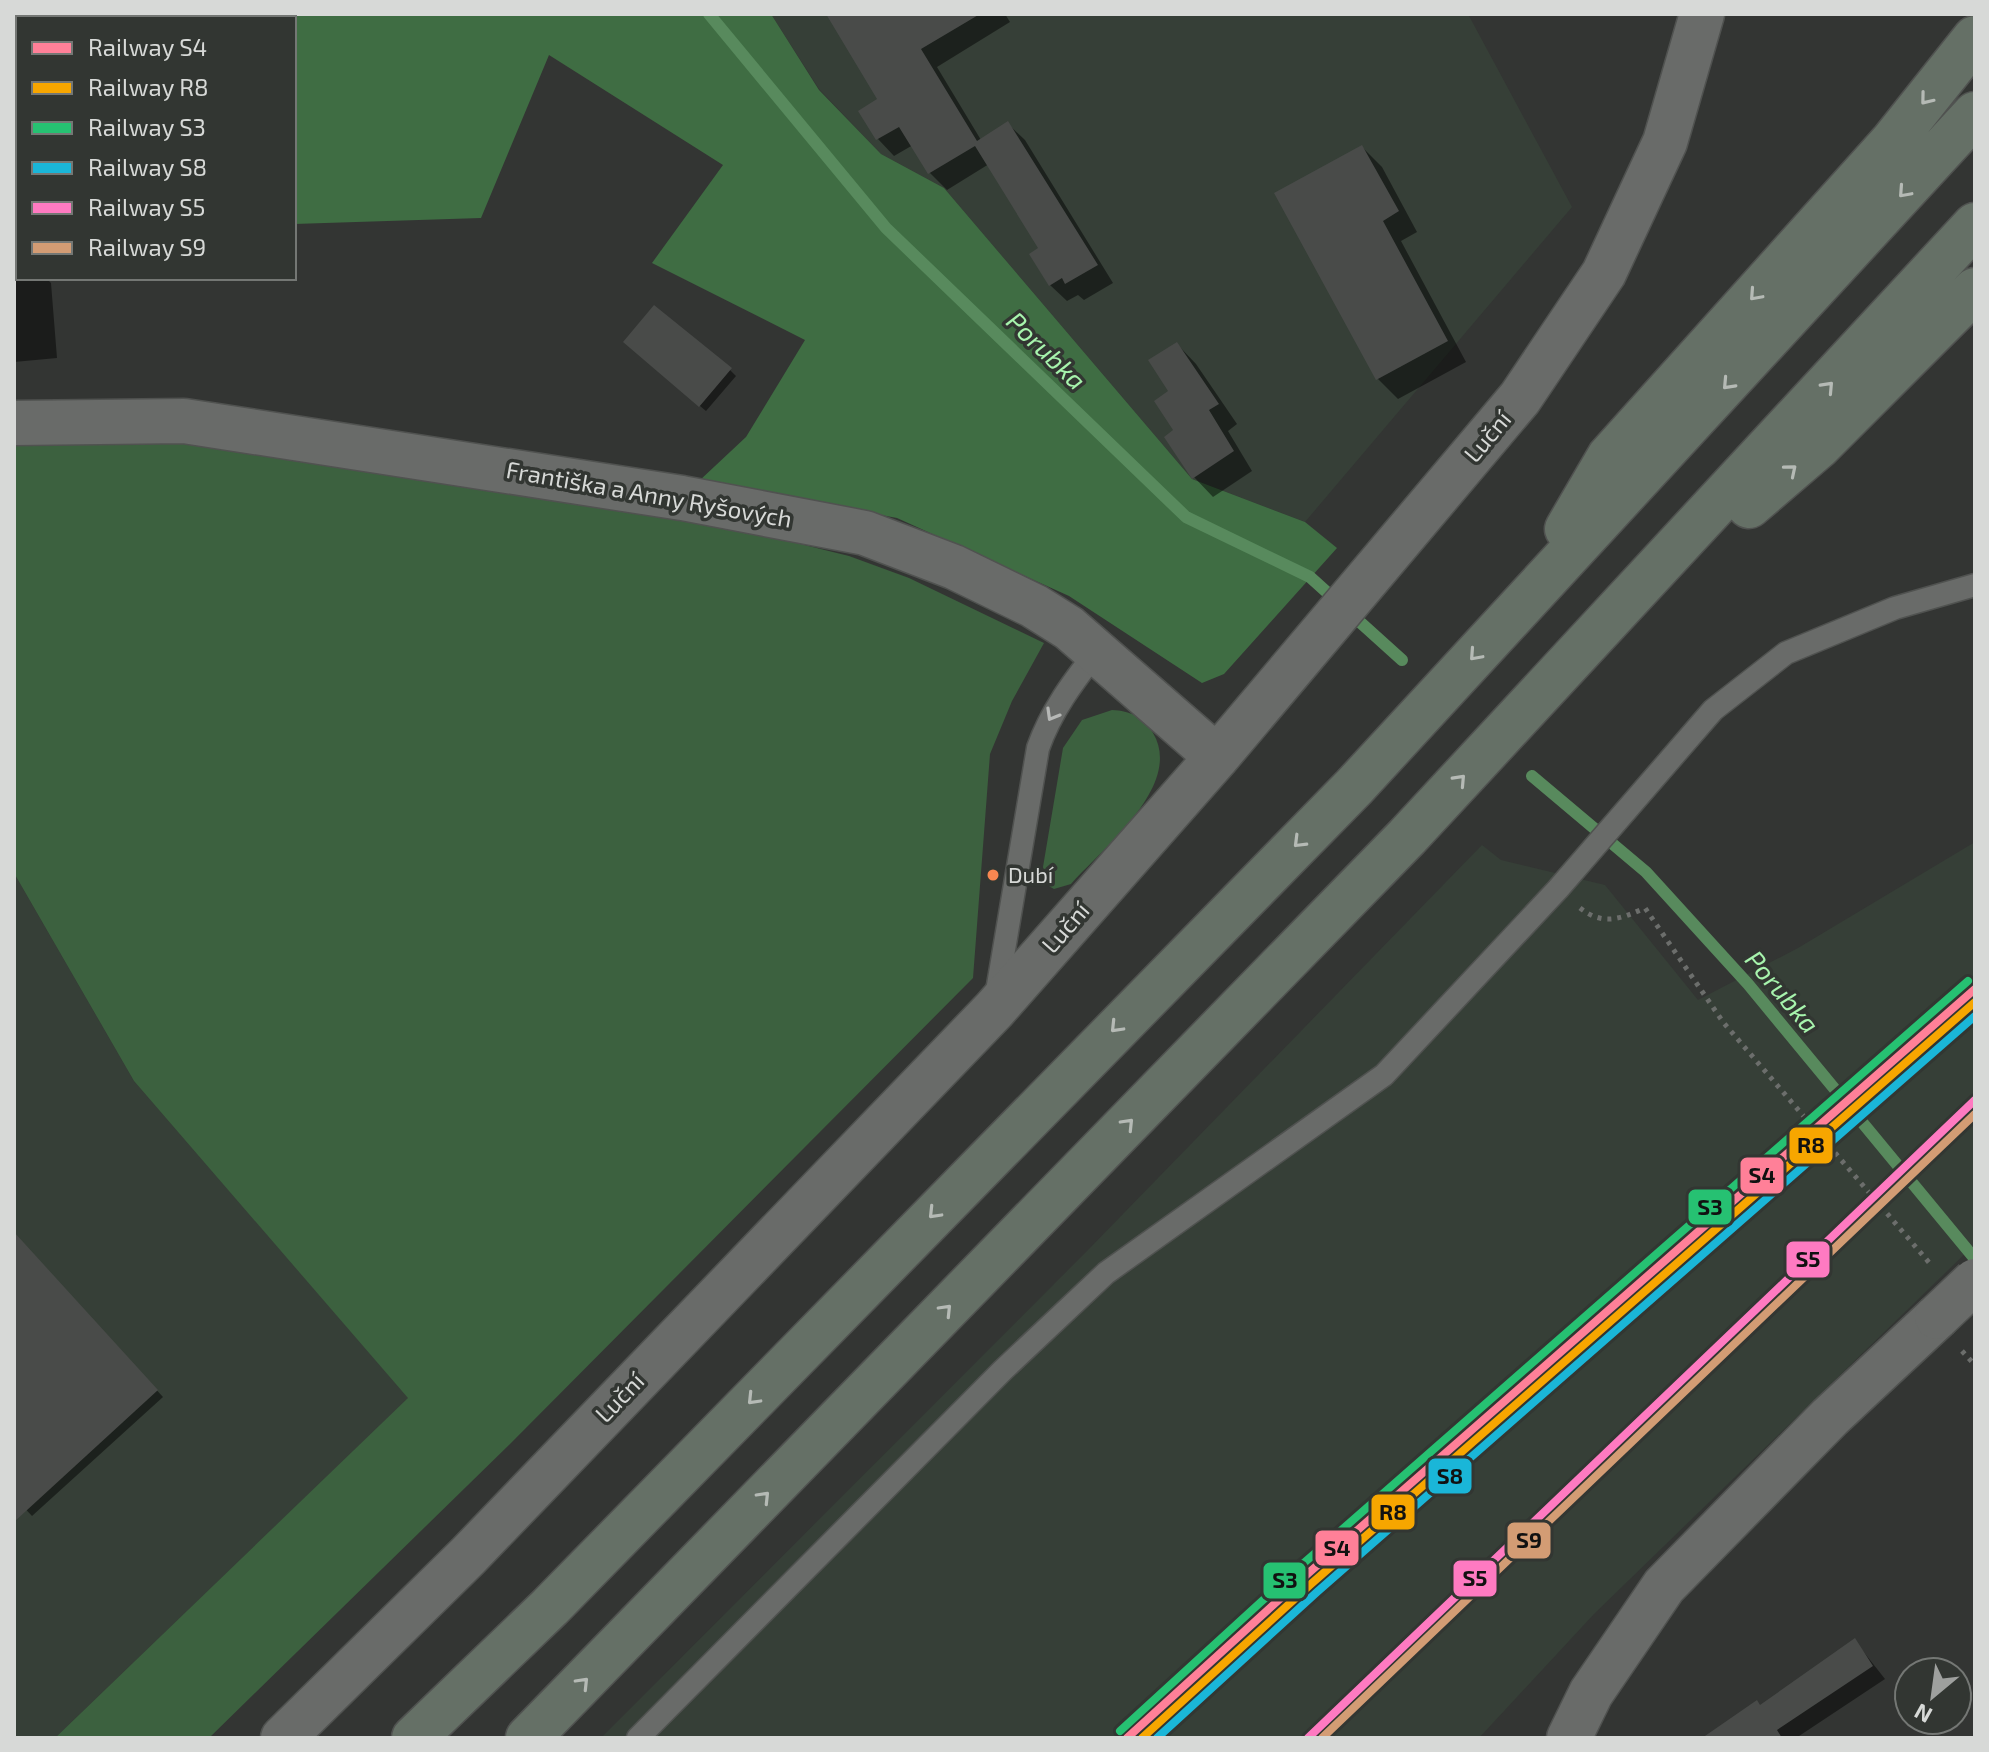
<svg xmlns="http://www.w3.org/2000/svg" width="1989" height="1752" viewBox="0 0 1989 1752" font-family="'Exo 2',sans-serif">
	<style>
		.built { fill: #363f37 }
		.green { fill: #3c613f }
		.forest { fill: #3f6d43 }
		.shadow { fill: #0007 }
		.lines { fill: none; stroke-linecap: round; stroke-linejoin: round }
		.stream { stroke: #588a5d; stroke-width: 12 }
		.building { fill: #494b49 }
		.lane-casing { stroke: #505250; stroke-width: 25 }
		.street-casing { stroke: #505250; stroke-width: 47 }
		.secondary-casing { stroke: #505250; stroke-width: 47 }
		.highway-casing { stroke: #505250; stroke-width: 47 }
		.path { stroke: #6c6e6c; stroke-width: 5; stroke-dasharray: 4 6; stroke-linecap: butt }
		.lane { stroke: #696b69; stroke-width: 22 }
		.street { stroke: #696b69; stroke-width: 44 }
		.secondary { stroke: #696b69; stroke-width: 44 }
		.highway { stroke: #657066; stroke-width: 44 }
		.secondary-bridge-casing { stroke: #505250; stroke-width: 47; stroke-linecap: butt }
		.secondary-bridge { stroke: #696b69; stroke-width: 44 }
		.rail-1-casing { stroke: #323632; stroke-width: 14 }
		.rail-2-casing { stroke: #323632; stroke-width: 14 }
		.rail-3-casing { stroke: #323632; stroke-width: 14 }
		.rail-4-casing { stroke: #323632; stroke-width: 14 }
		.rail-5-casing { stroke: #323632; stroke-width: 14 }
		.rail-6-casing { stroke: #323632; stroke-width: 14 }
		.rail-1 { stroke: #ff8098; stroke-width: 8 }
		.rail-2 { stroke: #f7a600; stroke-width: 8 }
		.rail-3 { stroke: #26c172; stroke-width: 8 }
		.rail-4 { stroke: #1ab6d8; stroke-width: 8 }
		.rail-5 { stroke: #fe7ac1; stroke-width: 8 }
		.rail-6 { stroke: #d39c74; stroke-width: 8 }
		.oneway { stroke: #b5bab5 }
		.oneway2 { stroke: #b6b8b6 }
		.bus-dot { fill: #f88751; stroke: #323632; stroke-width: 3 }
		.labels { text-anchor: middle; stroke-width: 7; stroke-linejoin: round; paint-order: stroke }
		.bus-label { font-size: 22px; fill: #d7d9d7; stroke: #323632; text-anchor: start }
		.street-label { font-size: 24px; fill: #d7d9d7; stroke: #323632 }
		.water-label { font-size: 26px; font-style: italic; fill: #a7f4ad; stroke: #323632 }
		.line-badge { stroke: #323632; stroke-width: 3 }
		.pale-badge-label { font-size: 22px; text-anchor: middle; font-weight: bold; fill: #111 }
	</style>
	<rect width="100%" height="100%" fill="#333533"/>
	<path class="built" d="M771 14H1468L1572 207 1305 522 1192 479 944 188 881 154 819 89Z
		M1975 842V1244L1594 1614 1479 1738H601L1088 1250 1482 845 1501 860 1605 885 1698 1000 1798 948Z
		M14 873 134 1081 409 1398 55 1738H14Z"/>
	<path class="green" d="M210 437 724 525 849 556 909 578 1044 643 1012 701 990 754 973 978 512 1442 209 1738H55L408 1398 134 1081 14 873V442Z
		M1112 710C1130 711 1144 717 1153 733 1184 785 1103 848 1071 884L1054 889 1047 885 1043 867 1063 748 1082 720Z"/>
	<path class="forest" d="M14 14H771L819 90 881 154 944 188 1192 479 1305 522 1337 548 1224 674 1202 683 1069 596 897 518 699 481 746 437 805 340 652 263 723 165 549 55 481 218 294 224V18H18V233H14Z"/>
	<path class="shadow" d="M829 14H1005L1010 22 937 67 981 140 1008 124 1025 140 1113 283 1084 300 1078 295 1067 301 1050 285 1041 249 989 164 947 190 930 173 913 145 894 156 878 139 880 100Z
		M1362 147 1382 167 1417 232 1401 241 1466 362 1398 399 1378 379 1276 193Z
		M14 272H18V278H46L51 283 57 358 14 362Z
		M1177 344 1196 364 1237 424 1228 431 1252 471 1213 497 1194 477 1176 431 1171 391Z
		M631 348 730 370 736 376 706 411Z
		M14 1234 163 1397 32 1516 14 1497Z
		M1855 1641 1885 1679 1796 1738H1716Z"/>
	<g class="lines">
		<path class="stream" d="M709 14 886 228 1186 517 1310 577 1402 660
			M1532 776 1646 872 1748 984 1975 1259"/>
	</g>
	<path class="building" d="M826 14H980L921 49 977 141 1008 121 1098 265 1065 284 1062 278 1049 286 1029 254 1038 248 975 146 928 174 899 127 876 140 858 111 877 99Z
		M1362 145 1399 211 1383 221 1448 341 1376 380 1274 193Z
		M654 305 732 368 699 407 623 342Z
		M1177 342 1219 404 1209 410 1234 451 1192 479 1164 437 1173 430 1154 401 1168 391 1148 360Z
		M14 1232 158 1390 14 1522Z
		M1855 1638 1873 1666 1777 1730 1782 1738H1702L1757 1700 1760 1705Z"/>
	<g class="lines">
		<defs>
			<path id="lane" d="M996 997 1038 748C1051 711 1073 682 1097 651
				M638 1738 1003 1370 1106 1273 1384 1075 1558 889 1713 710 1786 653 1895 608 1975 585"/>
			<path id="street" d="M14 423 184 421 682 498 865 533 954 567 1034 606 1069 628 1217 757
				M283 1738 468 1556 994 1010 1217 757 1520 398 1604 273 1665 142 1702 14"/>
			<path id="secondary" d="M1569 1738 1591 1693 1664 1586 1830 1417 1937 1317"/>
			<path id="highway" d="M1749 506 1819 446 1975 290
				M1567 529 1609 457 1893 141 1975 38
				M414 1738 550 1607 1354 787 1975 114
				M528 1738 1407 837 1975 225"/>
		</defs>
		<use href="#lane" class="lane-casing"/>
		<use href="#street" class="street-casing"/>
		<use href="#secondary" class="secondary-casing"/>
		<use href="#highway" class="highway-casing"/>
		<path class="path" d="M1580 908C1603 926 1620 919 1645 908L1723 1022 1932 1266
			M1962 1351 1975 1365"/>
		<use href="#lane" class="lane"/>
		<use href="#street" class="street"/>
		<use href="#secondary" class="secondary"/>
		<use href="#highway" class="highway"/>
		<defs>
			<path id="secondary-bridge" d="M1937 1317 1975 1281"/>
		</defs>
		<use href="#secondary-bridge" class="secondary-bridge-casing"/>
		<use href="#secondary-bridge" class="secondary-bridge"/>
		<defs>
			<path id="rail-1" d="M1127 1738 1304 1577 1975 989"/>
			<path id="rail-2" d="M1142 1738 1311 1584 1975 1002"/>
			<path id="rail-3" d="M1120 1731 1297 1569 1968 981"/>
			<path id="rail-4" d="M1157 1738 1317 1592 1975 1016"/>
			<path id="rail-5" d="M1308 1738 1975 1100"/>
			<path id="rail-6" d="M1322 1738 1975 1114"/>
		</defs>
		<use href="#rail-1" class="rail-1-casing"/>
		<use href="#rail-2" class="rail-2-casing"/>
		<use href="#rail-3" class="rail-3-casing"/>
		<use href="#rail-4" class="rail-4-casing"/>
		<use href="#rail-5" class="rail-5-casing"/>
		<use href="#rail-6" class="rail-6-casing"/>
		<use href="#rail-1" class="rail-1"/>
		<use href="#rail-2" class="rail-2"/>
		<use href="#rail-3" class="rail-3"/>
		<use href="#rail-4" class="rail-4"/>
		<use href="#rail-5" class="rail-5"/>
		<use href="#rail-6" class="rail-6"/>
	</g>
	<defs><path id="oneway-chevron" d="M-2-3.5L2.5 0L-2 3.5" fill="none" stroke-width="1.6" stroke-linecap="round" stroke-linejoin="round" transform="scale(2)"/></defs>
	<g class="oneway">
		<use href="#oneway-chevron" transform="translate(1926 99) rotate(129)"/>
		<use href="#oneway-chevron" transform="translate(1904 192) rotate(132)"/>
		<use href="#oneway-chevron" transform="translate(1755 295) rotate(132)"/>
		<use href="#oneway-chevron" transform="translate(1728 384) rotate(133)"/>
		<use href="#oneway-chevron" transform="translate(1828 387) rotate(-47)"/>
		<use href="#oneway-chevron" transform="translate(1791 470) rotate(-40)"/>
		<use href="#oneway-chevron" transform="translate(1475 655) rotate(132)"/>
		<use href="#oneway-chevron" transform="translate(1460 780) rotate(-47)"/>
		<use href="#oneway-chevron" transform="translate(1299 842) rotate(135)"/>
		<use href="#oneway-chevron" transform="translate(1116 1027) rotate(134)"/>
		<use href="#oneway-chevron" transform="translate(1128 1124) rotate(-46)"/>
		<use href="#oneway-chevron" transform="translate(934 1213) rotate(134)"/>
		<use href="#oneway-chevron" transform="translate(946 1310) rotate(-46)"/>
		<use href="#oneway-chevron" transform="translate(753 1399) rotate(134)"/>
		<use href="#oneway-chevron" transform="translate(764 1497) rotate(-46)"/>
		<use href="#oneway-chevron" transform="translate(583 1683) rotate(-46)"/>
	</g>
	<use class="oneway2" href="#oneway-chevron" transform="translate(1052 715) rotate(120)"/>
	<circle class="bus-dot" cx="993" cy="875" r="7"/>
	<g class="labels">
		<g class="bus-label">
			<text x="1008" y="883">Dubí</text>
		</g>
		<g class="street-label">
			<text transform="translate(1488 437) rotate(-50)" y="8">Luční</text>
			<text transform="translate(649 495) rotate(10)" y="8">Františka a Anny Ryšových</text>
			<text transform="translate(1066 928) rotate(-49)" y="8">Luční</text>
			<text transform="translate(620 1398) rotate(-46)" y="8">Luční</text>
		</g>
		<g class="water-label">
			<text transform="translate(1046 351) rotate(44)" y="9">Porubka</text>
			<text transform="translate(1782 992) rotate(50)" y="9">Porubka</text>
		</g>
	</g>
	<g class="line-badge">
		<rect x="1788" y="1126" width="46" height="39" rx="8" fill="#f7a600"/>
		<rect x="1739" y="1156" width="46" height="39" rx="8" fill="#ff8098"/>
		<rect x="1687" y="1188" width="46" height="38" rx="8" fill="#26c172"/>
		<rect x="1785" y="1240" width="46" height="39" rx="8" fill="#fe7ac1"/>
		<rect x="1427" y="1457" width="46" height="38" rx="8" fill="#1ab6d8"/>
		<rect x="1370" y="1493" width="46" height="38" rx="8" fill="#f7a600"/>
		<rect x="1506" y="1521" width="46" height="39" rx="8" fill="#d39c74"/>
		<rect x="1314" y="1529" width="46" height="38" rx="8" fill="#ff8098"/>
		<rect x="1452" y="1559" width="46" height="39" rx="8" fill="#fe7ac1"/>
		<rect x="1262" y="1561" width="45" height="39" rx="8" fill="#26c172"/>
	</g>
	<g class="pale-badge-label">
		<text x="1811" y="1153">R8</text>
		<text x="1762" y="1183">S4</text>
		<text x="1710" y="1215">S3</text>
		<text x="1808" y="1267">S5</text>
		<text x="1450" y="1484">S8</text>
		<text x="1393" y="1520">R8</text>
		<text x="1529" y="1548">S9</text>
		<text x="1337" y="1556">S4</text>
		<text x="1475" y="1586">S5</text>
		<text x="1285" y="1588">S3</text>
	</g>
	<rect width="1989" height="1752" fill="none" stroke="#d7d9d7" stroke-width="32"/>
	<rect x="16" y="16" width="280" height="264" fill="#323632" stroke="#747774" stroke-width="2"/>
	<rect x="32" y="42" width="40" height="12" fill="#ff8098" stroke="#747774" stroke-width="2"/>
	<text x="88" y="56" font-size="24" fill="#d7d9d7">Railway S4</text>
	<rect x="32" y="82" width="40" height="12" fill="#f7a600" stroke="#747774" stroke-width="2"/>
	<text x="88" y="96" font-size="24" fill="#d7d9d7">Railway R8</text>
	<rect x="32" y="122" width="40" height="12" fill="#26c172" stroke="#747774" stroke-width="2"/>
	<text x="88" y="136" font-size="24" fill="#d7d9d7">Railway S3</text>
	<rect x="32" y="162" width="40" height="12" fill="#1ab6d8" stroke="#747774" stroke-width="2"/>
	<text x="88" y="176" font-size="24" fill="#d7d9d7">Railway S8</text>
	<rect x="32" y="202" width="40" height="12" fill="#fe7ac1" stroke="#747774" stroke-width="2"/>
	<text x="88" y="216" font-size="24" fill="#d7d9d7">Railway S5</text>
	<rect x="32" y="242" width="40" height="12" fill="#d39c74" stroke="#747774" stroke-width="2"/>
	<text x="88" y="256" font-size="24" fill="#d7d9d7">Railway S9</text>
	<g transform="translate(1933 1696) rotate(209)"><circle r="38" fill="#323632" stroke="#747774" stroke-width="2"/>
	<path d="M0-6L14 30L0 20L-14 30Z" fill="#9ea09e"/>
	<text y="-12" font-size="22" font-weight="bold" text-anchor="middle" fill="#d7d9d7">N</text>
	</g>
</svg>
